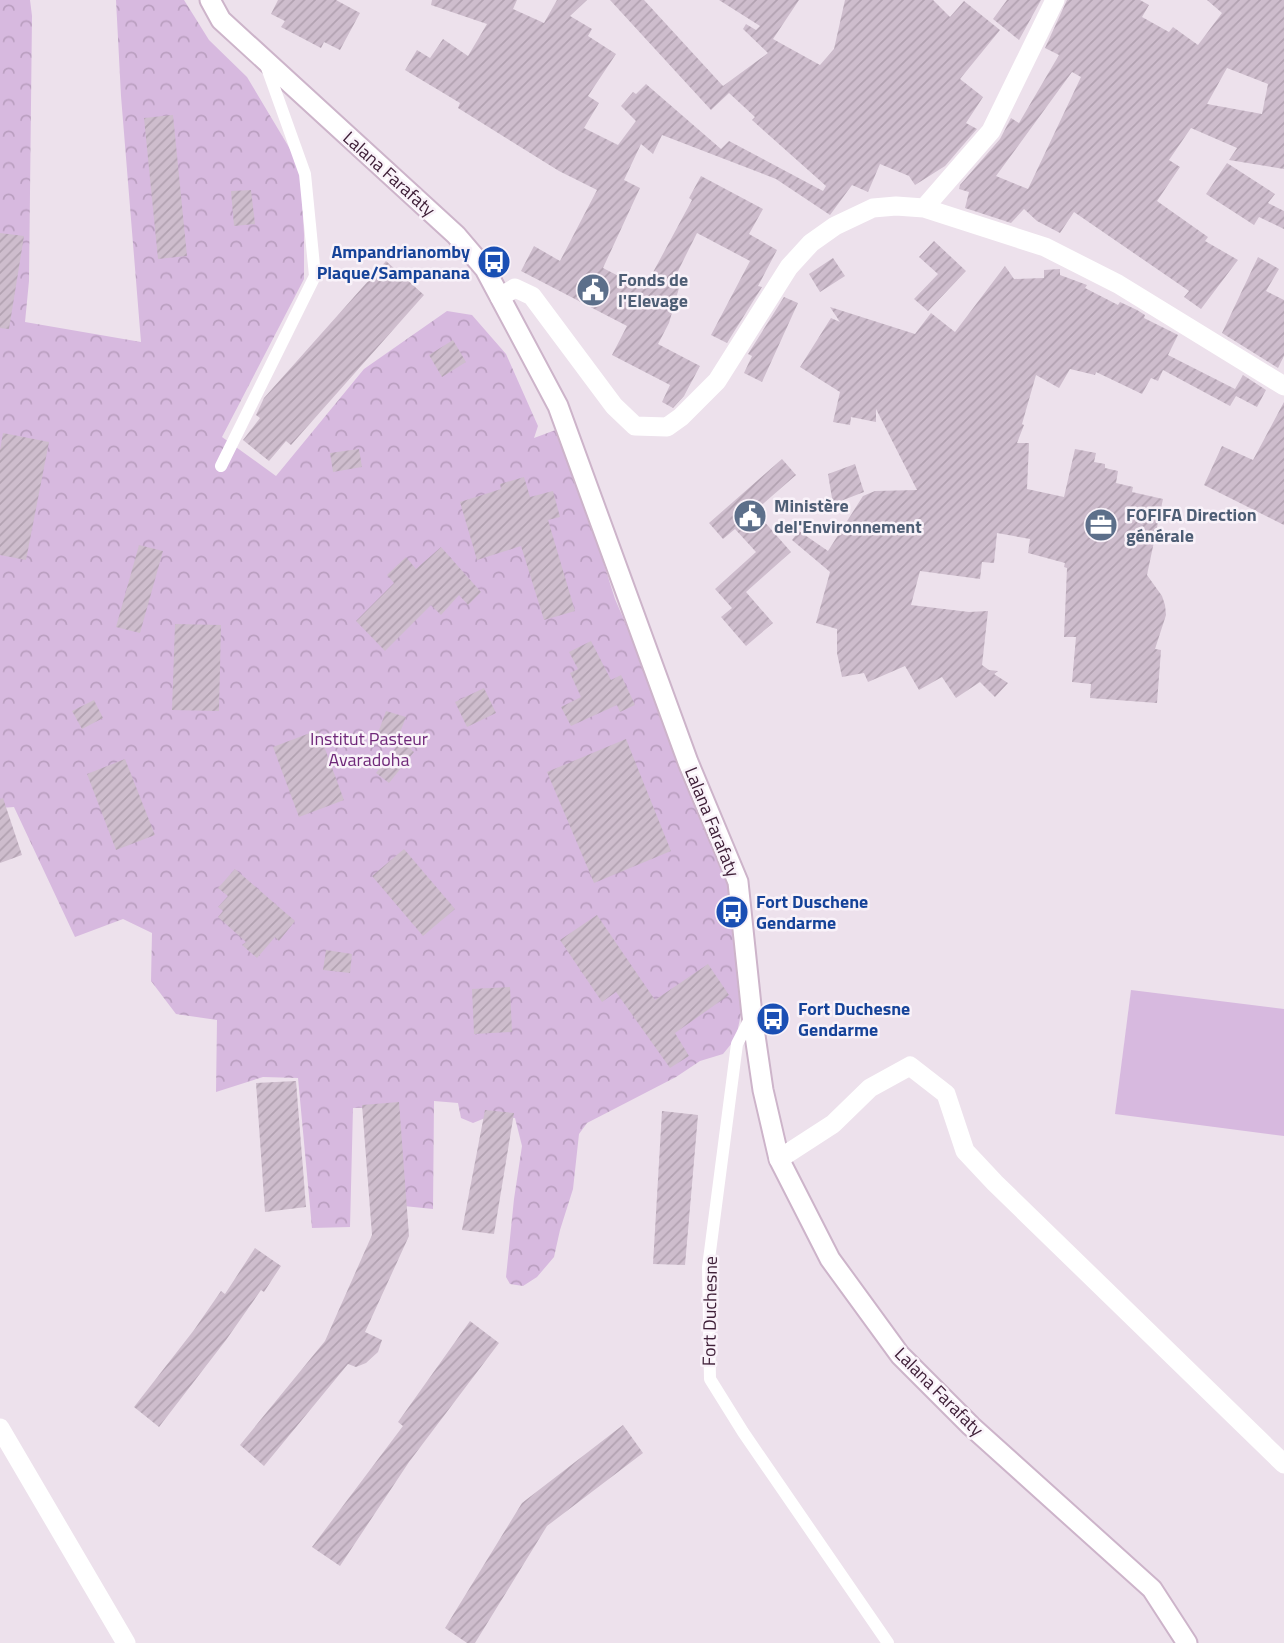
<svg xmlns="http://www.w3.org/2000/svg" width="1284" height="1643" viewBox="0 0 1284 1643" font-family="'Titillium Web',sans-serif">
	<style>
		.forest { fill: url(#forest-crowns) }
		.pitch { fill: #d7b9df }
		.building { fill: url(#building-hatch); fill-rule: evenodd }
		.lines { fill: none; stroke-linecap: round; stroke-linejoin: round }
		.secondary-casing { stroke: #cdb4ca; stroke-width: 23 }
		.service { stroke: #fff; stroke-width: 12 }
		.minor { stroke: #fff; stroke-width: 19 }
		.tertiary { stroke: #fff; stroke-width: 19 }
		.secondary { stroke: #fff; stroke-width: 19 }
		.labels { text-anchor: middle; stroke-width: 5; stroke-linejoin: round; paint-order: stroke }
		.street-label { font-size: 18px; fill: #3f2038; stroke: #f9f2f9 }
		.transit-label { font-size: 18px; font-weight: bold; fill: #164399; stroke: #f9f2f9; text-anchor: start }
		.service-label { font-size: 18px; font-weight: bold; fill: #4e5e75; stroke: #f9f2f9; text-anchor: start }
		.park-label { font-size: 18px; fill: #6f2879; stroke: #f9f2f9 }
	</style>
	<defs>
		<pattern id="forest-crowns" width="20" height="18" patternUnits="userSpaceOnUse" patternTransform="scale(1.75)"><rect width="20" height="18" fill="#d7b9df"/><path d="M2 6a3 3 0 1 1 6 0M12 15a3 3 0 1 1 6 0" fill="none" stroke="#ba9fc0"/></pattern>
		<pattern id="building-hatch" width="6" height="6" patternUnits="userSpaceOnUse" patternTransform="scale(1.75)"><rect width="6" height="6" fill="#cebdcd"/><path d="M-1 1l2-2M0 6l6-6M5 7l2-2" fill="none" stroke="#b2a2b1"/></pattern>
	</defs>
	<rect width="100%" height="100%" fill="#ede1ec"/>
	<path class="forest" d="M0 0H30L32 16 29 281 25 322 141 342 121 96 116 0H184L209 40 247 77 293 154 301 178 304 234V279L222 437 276 476 364 369 447 311 472 315 506 354 538 426 534 438 561 428 615 599 666 717 718 850 731 892 743 1004 736 1038 723 1054 700 1061 676 1077 587 1123 579 1134 573 1189 560 1230 554 1257 537 1277 523 1286 510 1284 506 1277 514 1199 522 1146 515 1118 490 1116 473 1123 461 1118 458 1103 434 1101 433 1209 394 1205 390 1107 353 1108 350 1227 312 1228 298 1078 263 1077 216 1092 217 1020 176 1014 151 981 152 933 123 919 75 937 14 807 0 808Z"/>
	<path class="pitch" d="M1131 990 1284 1009V1136L1115 1114Z"/>
	<path class="building" d="M278 0H336L360 13 340 50 324 42 321 48 281 27 285 21 271 14Z
		M432 0H517L513 9 544 23 557 0H587L570 16 592 29 588 36 616 54 588 96 599 103 584 128 618 145 636 121 621 106 633 92 636 94 646 84 721 149 729 141 823 191 826 186 752 120 755 117 729 93 711 110 610 0H644L723 86 768 53 743 29 746 24 756 30 760 26 719 0H799L773 39 820 65 834 49 845 0H933L950 17 964 1 1000 30 960 79 983 97 966 123 977 129 945 166 915 185 909 176 880 164 868 192 852 185 830 215 776 179 662 135 653 154 641 144 624 180 640 188 603 268 644 289 692 200 689 198 701 176 763 209 749 234 777 250 758 286 762 287 727 343 711 335 750 261 697 233 672 283 679 288 669 323 658 344 700 366 684 396 673 408 662 402 670 385 612 355 627 326 521 271 534 246 560 261 597 190 559 171 458 108 460 103 405 70 417 50 430 58 443 39 468 56 487 24 431 5Z
		M1007 0H1041L1019 40 993 19Z
		M1067 0H1140L1149 5 1142 17 1169 32 1173 27 1198 45 1222 13 1207 0H1284V169L1229 160 1237 148 1191 128 1169 160 1180 167 1157 201 1208 237 1205 241 1238 260 1201 309 1184 297 1189 291 1074 212 1060 233 1037 221 1024 209 1011 223 965 208 969 192 959 189 960 185 1000 139 1011 118 1019 123 1059 55 1045 48ZM1227 68 1268 84 1262 114 1207 104ZM1072 72 1081 77 1028 189 996 176Z
		M173 115 187 256 158 259 144 118Z
		M1227 163 1275 194 1268 203 1284 211V229L1259 217 1254 225 1206 194Z
		M251 190 255 224 234 226 231 191Z
		M0 233 24 236 9 329 0 328Z
		M934 241 966 271 928 311 914 299 938 274 919 257Z
		M1258 257 1279 269 1266 291 1284 300V356L1278 368 1222 333Z
		M833 258 845 276 820 292 809 274Z
		M386 261 424 295 291 445 286 441 269 461 243 440 260 418 256 415 264 398Z
		M1005 266 1014 279 1044 278V270L1060 269V275L1087 285 1085 288 1118 305 1120 302 1137 310 1145 315 1144 318 1178 335 1168 355 1235 389 1243 375 1266 390 1257 407 1236 396 1230 406 1163 370 1158 381 1151 378 1142 394 1096 372 1095 375 1070 369 1059 388 1036 375 1022 424 1024 425 1017 443H1029L1027 489 1064 497 1075 449 1096 453 1094 462 1105 464V468L1118 471 1116 483 1133 487 1132 492 1163 499 1147 575 1162 596 1165 605 1166 615 1155 649 1161 650 1157 703 1090 698 1091 684 1072 682 1076 637H1064L1067 568 1064 567 1065 563 1028 553 1030 539 997 533 994 563 982 562 980 579 920 571 911 605 969 612 988 611 982 665 989 670 998 671 994 674 1008 683 995 697 980 682 956 698 942 677 919 690 905 666 868 682 864 673 842 677 837 653V629L816 623 830 572 792 540 799 531 828 551 863 496 875 491 917 490 876 409V422L851 417 850 425 833 422 840 392 800 367 831 318 840 322 830 307 915 334 931 313 955 332Z
		M784 297 798 303 762 382 744 373 752 356 748 354Z
		M453 340 466 362 442 377 429 355Z
		M1284 402V525L1204 485 1222 446 1253 460Z
		M3 433 49 442 26 560 0 555V450Z
		M359 449 362 467 333 472 330 453Z
		M782 459 796 475 755 511 791 552 746 592 773 623 746 646 721 617 732 608 715 589 756 552 735 529 723 539 709 523Z
		M855 464 864 492 833 504 828 474Z
		M524 477 530 497 553 491 560 517 548 520 575 611 544 620 521 546 477 560 460 502 501 489 500 484Z
		M139 545 163 551 140 633 116 627Z
		M441 547 481 592 468 605 459 595 441 615 431 605 385 651 356 621 394 583 387 575 406 557 416 569Z
		M175 624 221 625 219 711 172 710Z
		M591 641 611 680 621 675 635 705 620 712 617 705 571 726 561 707 581 697 570 673 578 669 569 652Z
		M484 688 496 713 467 727 455 702Z
		M94 700 103 718 82 729 72 711Z
		M386 711 406 717 397 740 378 733Z
		M318 730 344 800 299 817 273 747Z
		M626 739 671 851 594 883 547 772Z
		M401 741 414 752 389 783 376 773Z
		M125 759 155 835 116 850 87 774Z
		M3 798 22 855 0 863V799Z
		M404 849 455 909 423 936 372 876Z
		M235 869 295 921 279 941 275 937 257 958 242 945 246 942 218 917 223 911 218 907 228 896 218 888Z
		M597 915 655 1000 708 964 729 995 675 1033 689 1056 670 1068 616 992 602 1002 560 940Z
		M326 950 352 954 350 973 323 970Z
		M510 987 512 1032 474 1034 472 989Z
		M296 1081 306 1207 265 1212 256 1083Z
		M399 1102 409 1236 365 1332 382 1340 378 1352 366 1363 356 1367 348 1364 264 1466 240 1445 325 1341 372 1235 362 1105Z
		M485 1110 514 1113 494 1234 462 1230Z
		M662 1111 698 1115 685 1265 653 1264Z
		M255 1248 281 1266 264 1292 261 1290 226 1340 159 1427 134 1407 194 1330 221 1291 225 1294Z
		M470 1321 499 1343 409 1462 340 1566 312 1547 403 1426 398 1422Z
		M623 1425 643 1453 547 1526 475 1643H467L445 1628 522 1503Z"/>
	<g class="lines">
		<defs>
			<path id="secondary" d="M210 0 221 20 456 235 485 269 558 406 688 762 738 882 752 1015 763 1090 779 1159 830 1259 900 1355 971 1426 1152 1589 1187 1643"/>
		</defs>
		<use href="#secondary" class="secondary-casing"/>
		<path class="service" d="M221 466 315 276 305 174 266 65
			M752 1015 737 1044 708 1267 710 1379 743 1432 888 1643"/>
		<path class="minor" d="M924 208 991 131 1055 0
			M500 297 515 288 532 296 614 406 635 426 667 427 681 417 717 381 789 267 811 243 835 226 873 208 896 206 924 208 1045 247 1118 284 1284 386
			M779 1159 833 1124 870 1088 910 1066 946 1094 965 1151 995 1183 1284 1464"/>
		<path class="tertiary" d="M0 1428 126 1643"/>
		<use href="#secondary" class="secondary"/>
	</g>
	<defs>
		<symbol id="bus-disc" viewBox="-11 -11 22 22"><circle r="9.5" fill="#1a4fb4" stroke="#f9f2f9"/><path d="M-5-6H5V4H4V6H2V4H-2V6H-4V4H-5ZM-3.5-4V0h7V-4ZM-3.5 1.2v1.5H-2V1.2ZM2 1.2v1.5H3.5V1.2Z" fill="#fff"/></symbol>
		<symbol id="civic-disc" viewBox="-11 -11 22 22"><circle r="9.5" fill="#5c6f8a" stroke="#f9f2f9"/><path d="M-.6-6.5H3V-4.5H.6V-3L4-1V1h2V6H-6V1h2V-1L-.6-3ZM-1.2 2.5V6h2.4V2.5Z" fill="#fff"/></symbol>
		<symbol id="office-disc" viewBox="-11 -11 22 22"><circle r="9.5" fill="#5c6f8a" stroke="#f9f2f9"/><path d="M-6-3h4V-5.5h4V-3h4V5H-6ZM-1-4.5V-3h2v-1.5ZM-6 0V1H6V0Z" fill="#fff"/></symbol>
	</defs>
	<g fill-rule="evenodd">
		<use href="#bus-disc" x="475" y="243" width="38" height="38"/>
		<use href="#civic-disc" x="574" y="271" width="38" height="38"/>
		<use href="#civic-disc" x="731" y="497" width="38" height="38"/>
		<use href="#office-disc" x="1082" y="506" width="38" height="38"/>
		<use href="#bus-disc" x="713" y="893" width="38" height="38"/>
		<use href="#bus-disc" x="754" y="1000" width="38" height="38"/>
	</g>
	<g class="labels">
		<g class="street-label">
			<text transform="translate(389 174) rotate(42)" y="6">Lalana Farafaty</text>
			<text transform="translate(712 822) rotate(68)" y="6">Lalana Farafaty</text>
			<text transform="translate(710 1311) rotate(-89)" y="6">Fort Duchesne</text>
			<text transform="translate(939 1392) rotate(45)" y="6">Lalana Farafaty</text>
		</g>
		<g class="transit-label">
			<text x="470" y="258" text-anchor="end">Ampandrianomby<tspan x="470" dy="21">Plaque/Sampanana</tspan></text>
			<text x="756" y="908">Fort Duschene<tspan x="756" dy="21">Gendarme</tspan></text>
			<text x="798" y="1015">Fort Duchesne<tspan x="798" dy="21">Gendarme</tspan></text>
		</g>
		<g class="service-label">
			<text x="618" y="286">Fonds de<tspan x="618" dy="21">l'Elevage</tspan></text>
			<text x="774" y="512">Ministère<tspan x="774" dy="21">del'Environnement</tspan></text>
			<text x="1126" y="521">FOFIFA Direction<tspan x="1126" dy="21">générale</tspan></text>
		</g>
		<g class="park-label">
			<text x="369" y="745">Institut Pasteur<tspan x="369" dy="21">Avaradoha</tspan></text>
		</g>
	</g>
</svg>
